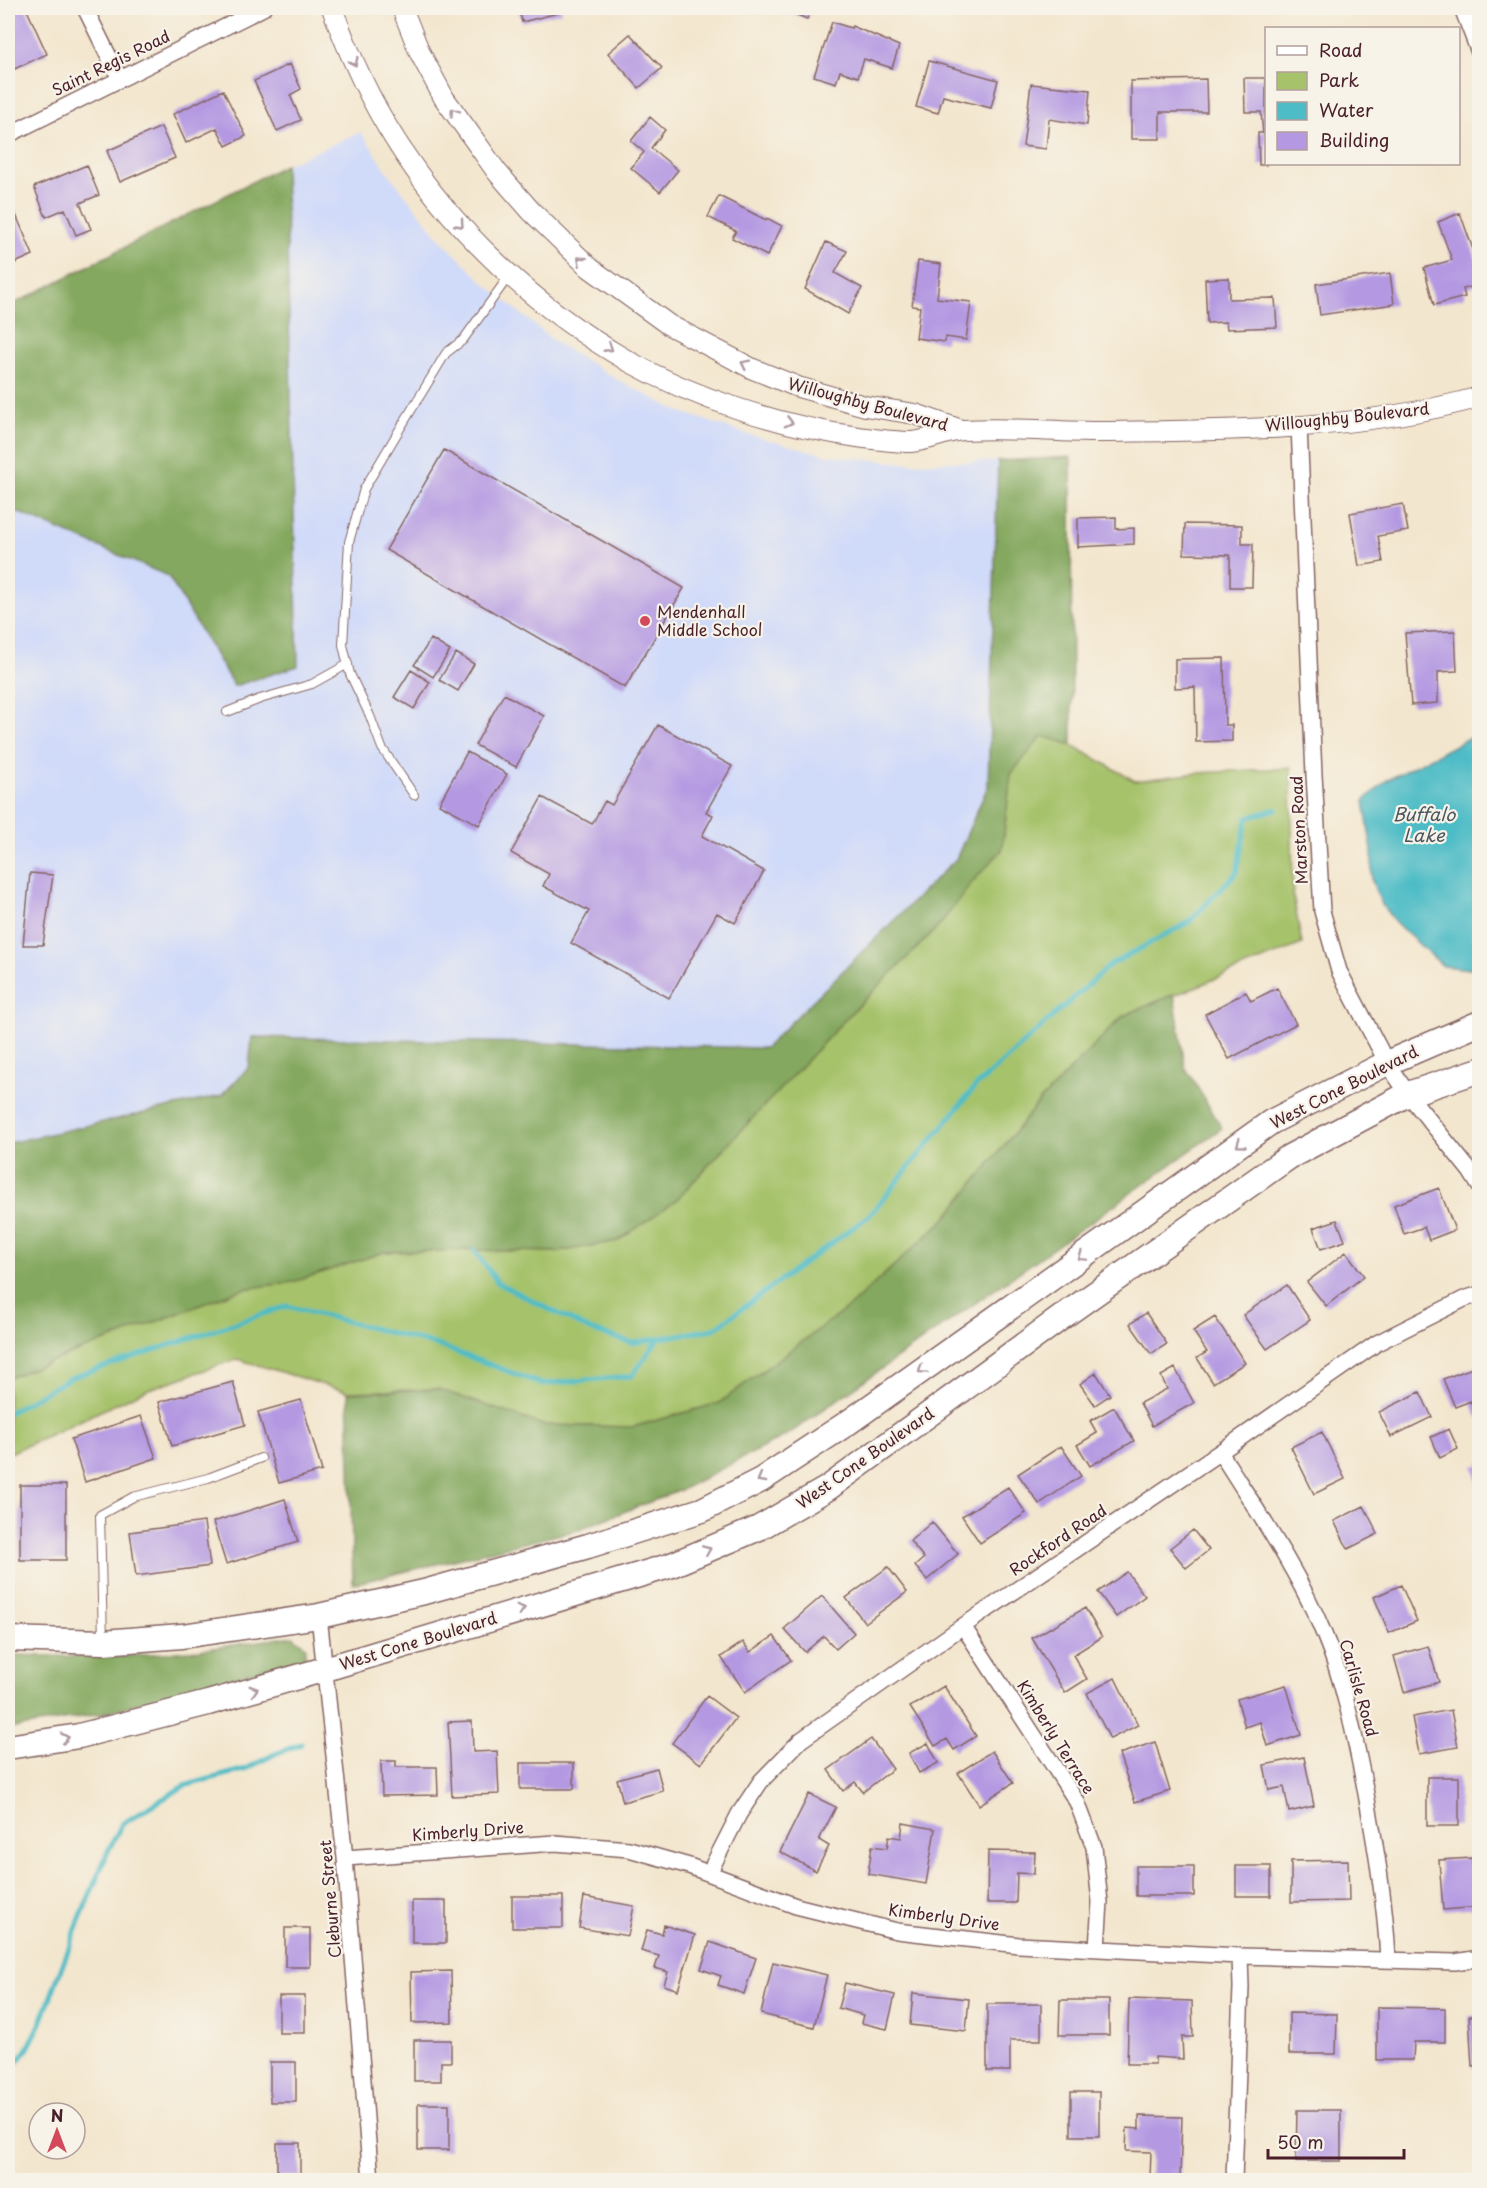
<svg xmlns="http://www.w3.org/2000/svg" width="1487" height="2188" viewBox="0 0 1487 2188" font-family="'Playpen Sans',sans-serif">
	<style>
		.built { fill: #d0daf9 }
		.green { fill: #a6c26a; stroke: #78704a; stroke-width: 1.5 }
		.forest { fill: #84a85e; stroke: #676444; stroke-width: 1.5 }
		.water { fill: #4ebcc6; stroke: #4c6e78; stroke-width: 1.5 }
		.lines { fill: none; stroke-linecap: round; stroke-linejoin: round }
		.stream { stroke: #4ebcc6; stroke-width: 5 }
		.building { fill: #b499e2 }
		.service-casing { stroke: #856564; stroke-width: 10 }
		.minor-casing { stroke: #856564; stroke-width: 18 }
		.tertiary-casing { stroke: #856564; stroke-width: 22 }
		.primary-casing { stroke: #856564; stroke-width: 27 }
		.service { stroke: #fff; stroke-width: 8 }
		.minor { stroke: #fff; stroke-width: 15 }
		.tertiary { stroke: #fff; stroke-width: 20 }
		.primary { stroke: #fff; stroke-width: 24 }
		.oneway { stroke: #ae9aa0 }
		.poi-dot { fill: #d1495b; stroke: #f7f3e8; stroke-width: 2 }
		.labels { text-anchor: middle; stroke-width: 4.5; stroke-linejoin: round; paint-order: stroke }
		.street-label { font-size: 16px; fill: #4a1f2b; stroke: #f7f3e8 }
		.poi-label { font-size: 16px; fill: #4a1f2b; stroke: #f7f3e8; text-anchor: start }
		.water-label { font-size: 18px; font-style: italic; fill: #4b5661; stroke: #f7f3e8 }
	</style>
	<rect width="100%" height="100%" fill="#f7f3e8"/>
	<filter id="ink" filterUnits="userSpaceOnUse"><feTurbulence type="fractalNoise" baseFrequency=".0167" numOctaves="2"/><feDisplacementMap in="SourceGraphic" scale="12" xChannelSelector="R" yChannelSelector="G"/><feConvolveMatrix kernelMatrix="1 2 1 2 8 2 1 2 1" color-interpolation-filters="sRGB"/></filter>
	<filter id="wash" filterUnits="userSpaceOnUse"><feTurbulence type="fractalNoise" baseFrequency=".008" numOctaves="4" result="noise"/><feDisplacementMap in="SourceGraphic" scale="24" xChannelSelector="R" yChannelSelector="G"/><feGaussianBlur stdDeviation="1.35" result="paint"/><feColorMatrix in="noise" values="0 0 0 0 0 0 0 0 0 0 0 0 0 0 0 0 0 1.4 0 .05"/><feComposite in="paint" operator="in"/></filter>
	<g filter="url(#wash)">
		<rect width="100%" height="100%" fill="#f3e6ce"/>
		<path class="built" d="M361 132 392 178 441 240 484 283 555 342 616 379 678 411 746 434 827 455 904 463 998 461 988 786 956 859 765 1048 252 1037 249 1067 221 1096 8 1143V508L168 576 234 686 297 666 285 165Z"/>
		<path class="green" d="M1042 735 1072 745 1135 781 1197 773 1291 768 1293 896 1302 944 1123 1016 1038 1103 946 1218 849 1307 719 1403 633 1427 542 1425 438 1389 348 1392 237 1359 146 1390 8 1454V1378L242 1289 293 1282 384 1252 474 1250 558 1252 617 1241 675 1201 851 1013 938 927 973 881 1002 850 1011 773Z"/>
		<path class="forest" d="M285 165 298 666 234 686 168 576 8 508V307Z
			M1071 457 1072 745 1042 736 1011 774 1002 850 973 881 938 927 851 1013 675 1201 618 1241 558 1252 474 1250 384 1252 293 1282 242 1289 8 1378V1143L221 1096 249 1067 252 1037 765 1048 956 859 988 786 998 461Z
			M1174 994 1185 1067 1222 1128 1071 1236 787 1435 681 1490 574 1531 353 1584 348 1393 438 1389 543 1425 633 1427 719 1403 849 1307 946 1218 1038 1103 1123 1016Z
			M8 1505 13 1620 8 1619Z
			M293 1636 306 1646 305 1658 100 1714 8 1729V1655L116 1657 200 1650Z"/>
		<path class="water" d="M1479 733 1480 964 1470 969 1443 966 1396 923 1382 905 1372 881V851L1364 801 1387 780Z"/>
		<g class="lines">
			<path class="stream" d="M474 1250 498 1283 590 1330 632 1343 714 1329 869 1216 975 1087 1110 965 1189 922 1237 872 1247 818 1276 809
				M8 1413 70 1378 287 1306 437 1345 542 1384 632 1376 658 1339
				M8 2073 27 2050 40 2025 81 1916 109 1849 122 1824 184 1786 246 1769 275 1754 301 1744"/>
		</g>
		<g id="blocks">
			<path class="building" d="M8 8H26L47 54 8 72Z
				M518 8H560L562 12 522 22Z
				M780 8H812L807 19Z
				M832 22 851 28 852 26 899 46 892 68 864 59 858 77 840 71 836 83 814 76Z
				M630 34 662 68 639 88 608 53Z
				M929 61 998 80 991 108 943 96 938 113 916 107Z
				M290 64 301 89 290 95 301 120 277 131 254 81Z
				M1244 78H1266V165H1259L1258 133H1263L1261 112H1245Z
				M1206 79 1207 112H1160V139H1131V81Z
				M1031 84 1090 90 1087 125 1049 119 1046 149 1023 146Z
				M223 90 246 136 226 146 217 128 186 143 173 114Z
				M650 117 665 130 651 148 678 170 660 192 631 168 644 152 631 141Z
				M161 127 175 158 120 182 107 151Z
				M87 165 99 195 80 203 91 229 76 235 65 209 46 217 34 187Z
				M8 196 33 255 8 266Z
				M719 196 766 220 767 218 782 226 767 256 732 238 736 231 708 217Z
				M1460 213 1480 269V284L1463 289 1465 297 1434 305 1424 268 1452 260 1438 222Z
				M826 242 847 251 835 273 862 288 848 314 805 289Z
				M918 261 941 264 937 298 971 302 966 340 946 337 945 342 916 338 920 307 912 306Z
				M1390 273 1394 304 1320 315 1316 284Z
				M1229 278V299L1275 298 1277 327 1227 329 1226 322 1207 323 1205 279Z
				M444 450 684 588 625 688 386 550Z
				M1403 504 1408 531 1378 536 1383 562 1359 566 1350 513Z
				M1116 517V529L1134 528V544L1078 547V518Z
				M1185 524 1242 525V544H1253L1252 587H1230V555L1184 554Z
				M1455 631 1457 671 1438 672V703L1411 705 1405 633Z
				M431 639 450 651 433 677 414 665Z
				M456 653 474 664 458 691 439 680Z
				M1224 658 1225 725H1232V741L1196 742 1195 687 1175 688V659Z
				M411 670 430 682 414 709 394 697Z
				M504 694 544 716 516 767 475 745Z
				M658 725 732 766 706 812 713 815 702 836 764 871 735 923 717 913 669 998 571 943 589 911 543 886 549 874 511 853 542 797 592 824 605 801 612 805Z
				M467 752 507 774 479 825 439 804Z
				M30 873 53 875 43 945H23Z
				M1277 988 1296 1024 1229 1059 1205 1014 1246 992 1251 1001Z
				M1439 1188 1455 1230 1429 1240 1424 1227 1404 1234 1394 1205Z
				M1337 1220 1345 1241 1321 1249 1313 1228Z
				M1346 1252 1364 1276 1326 1306 1307 1282Z
				M1287 1285 1310 1320 1267 1349 1243 1315Z
				M1146 1313 1167 1344 1151 1354 1130 1324Z
				M1215 1317 1245 1363 1213 1383 1197 1358 1207 1352 1193 1331Z
				M1480 1365V1416L1477 1417 1471 1401 1455 1407 1443 1379Z
				M1175 1368 1194 1403 1152 1426 1140 1403 1167 1389 1161 1376Z
				M1096 1373 1110 1395 1095 1405 1080 1384Z
				M233 1382 245 1425 172 1446 159 1402Z
				M1420 1392 1432 1417 1391 1437 1379 1412Z
				M301 1400 322 1471 279 1483 258 1412Z
				M1114 1407 1134 1441 1090 1466 1077 1445 1097 1433 1090 1421Z
				M141 1416 156 1458 85 1482 71 1439Z
				M1449 1429 1458 1449 1440 1458 1431 1437Z
				M1322 1432 1345 1479 1314 1494 1291 1447Z
				M1061 1446 1081 1476 1039 1504 1018 1474Z
				M1480 1464V1492H1479L1473 1466Z
				M20 1485H66V1560H20Z
				M1008 1487 1026 1513 980 1543 962 1516Z
				M285 1499 298 1542 226 1564 213 1522Z
				M1364 1506 1378 1534 1348 1549 1334 1521Z
				M204 1522 210 1566 136 1576 130 1532Z
				M932 1522 958 1554 927 1580 915 1566 924 1558 910 1541Z
				M1193 1530 1209 1550 1186 1568 1170 1548Z
				M888 1567 907 1592 865 1623 846 1598Z
				M1127 1572 1145 1596 1116 1617 1098 1592Z
				M1401 1585 1417 1621 1389 1633 1374 1597Z
				M822 1596 854 1633 836 1649 824 1636 805 1652 784 1629Z
				M1085 1608 1102 1637 1073 1655 1087 1679 1065 1693 1032 1638Z
				M774 1636 791 1660 745 1692 721 1657 743 1642 750 1652Z
				M1428 1646 1439 1682 1404 1692 1394 1656Z
				M1115 1678 1138 1725 1110 1739 1087 1693Z
				M1286 1685 1301 1735 1267 1746 1260 1722 1245 1727 1237 1699Z
				M944 1686 976 1736 954 1750 947 1739 935 1746 910 1707Z
				M707 1696 736 1718 701 1764 672 1743Z
				M1451 1710 1458 1747 1419 1754 1412 1717Z
				M472 1721 473 1752 497 1751 499 1794 452 1796 448 1722Z
				M871 1739 893 1769 863 1792 855 1782 843 1791 828 1770Z
				M1155 1742 1170 1791 1135 1802 1119 1754Z
				M928 1743 938 1763 919 1773 909 1753Z
				M992 1751 1013 1783 979 1805 958 1773Z
				M1304 1757 1314 1806 1289 1812 1284 1787 1269 1790 1264 1765Z
				M381 1761H396V1767H437L438 1795 382 1796Z
				M520 1763H574V1789H520Z
				M657 1768 663 1791 623 1802 617 1779Z
				M1427 1777H1459V1826H1427Z
				M809 1794 836 1807 819 1840 829 1846 816 1871 780 1852Z
				M903 1823 935 1829 926 1884 868 1874 872 1846 887 1848 889 1836 901 1838Z
				M988 1851 1035 1852 1034 1874 1017 1873 1016 1903H987Z
				M1472 1858 1474 1884H1480V1907L1443 1910 1439 1860Z
				M1348 1860 1349 1901 1291 1902V1861Z
				M1136 1866H1194V1896H1136Z
				M1236 1866H1271V1896H1236Z
				M512 1896H563V1928H512Z
				M584 1897 634 1906 628 1936 579 1928Z
				M412 1901H446V1943H412Z
				M664 1925 695 1935 678 1990 664 1985 668 1972 655 1968 659 1956 641 1951 647 1930 662 1934Z
				M285 1928H310V1967H285Z
				M710 1942 756 1958 744 1994 718 1985 721 1976 701 1969Z
				M773 1962 827 1975 814 2027 761 2014Z
				M451 1971 452 2022 412 2023 411 1972Z
				M845 1983 895 1995 887 2029 861 2023 863 2015 838 2008Z
				M913 1993 969 1999 966 2031 910 2025Z
				M279 1996H305V2033H279Z
				M1129 1999 1192 2001 1193 2037H1182L1183 2059 1155 2057V2064H1127Z
				M1060 2000H1109V2035H1059Z
				M987 2004H1041V2040H1010V2071H987Z
				M1377 2007 1445 2008V2042H1414L1413 2060H1377Z
				M1289 2013 1337 2014 1336 2054H1289Z
				M1469 2016H1480V2066L1472 2067Z
				M414 2040H451V2062H441V2081H414Z
				M270 2062H296V2102H270Z
				M1071 2092H1099V2136H1071Z
				M418 2104H449V2150H418Z
				M1297 2110H1341V2161H1296Z
				M1139 2116 1182 2117 1180 2179 1150 2178 1151 2152 1126 2151 1127 2128 1139 2129Z
				M277 2143H300V2177H277Z"/>
		</g>
	</g>
	<g filter="url(#ink)">
		<use href="#blocks" fill-opacity="0" stroke="#856564" stroke-width="1.5"/>
		<g class="lines">
			<defs>
				<path id="service" d="M227 712 260 699 312 684 348 664
					M414 795 382 748 370 716 350 674 343 645 349 542 364 489 398 432 446 353 463 340 509 276
					M103 1640 100 1515 133 1497 208 1478 261 1458"/>
				<path id="minor" d="M85 8 120 79
					M1462 8 1480 55
					M8 135 263 8
					M1299 426 1314 775 1322 911 1339 971 1387 1063 1408 1094 1470 1171 1480 1187
					M1220 1452C1257 1511 1298 1570 1324 1634 1344 1682 1354 1733 1364 1783 1375 1842 1385 1899 1388 1959
					M319 1616 345 1858 371 2180
					M963 1626 1077 1802 1094 1847 1100 1902 1097 1948
					M345 1858 555 1843 629 1849 689 1866 796 1906 897 1931 1019 1945 1240 1956 1455 1962 1480 1958
					M709 1873 739 1814 761 1781 801 1740 963 1626 1220 1452 1377 1343 1464 1299 1480 1294
					M1234 2180 1241 1987 1240 1956"/>
				<path id="tertiary" d="M332 8C349 54 369 99 396 141 451 229 538 310 628 361 696 399 781 426 858 437 874 439 894 442 911 442 929 441 946 431 964 430 1008 427 1054 432 1098 432 1223 431 1359 431 1480 397
					M402 8 420 53 444 98 470 134 497 172 531 211 590 268 669 325 753 369 798 387 865 406 915 414 961 430"/>
				<path id="primary" d="M8 1639 103 1642 182 1636 319 1616 424 1592 588 1546 702 1510 761 1480 849 1422 1271 1122 1387 1063 1480 1023
					M8 1747 79 1736 208 1703 325 1669 669 1566 759 1528 828 1488 1062 1317 1289 1157 1408 1094 1480 1070"/>
			</defs>
			<use href="#service" class="service-casing"/>
			<use href="#minor" class="minor-casing"/>
			<use href="#tertiary" class="tertiary-casing"/>
			<use href="#primary" class="primary-casing"/>
			<use href="#service" class="service"/>
			<use href="#minor" class="minor"/>
			<use href="#tertiary" class="tertiary"/>
			<use href="#primary" class="primary"/>
		</g>
		<defs><path id="oneway-chevron" d="M-2-3.5L2.5 0L-2 3.5" fill="none" stroke-width="1.6" stroke-linecap="round" stroke-linejoin="round" transform="scale(1.5)"/></defs>
		<g class="oneway">
			<use href="#oneway-chevron" transform="translate(354 62) rotate(65)"/>
			<use href="#oneway-chevron" transform="translate(454 112) rotate(-125)"/>
			<use href="#oneway-chevron" transform="translate(460 224) rotate(48)"/>
			<use href="#oneway-chevron" transform="translate(581 260) rotate(-138)"/>
			<use href="#oneway-chevron" transform="translate(609 348) rotate(33)"/>
			<use href="#oneway-chevron" transform="translate(745 364) rotate(-154)"/>
			<use href="#oneway-chevron" transform="translate(789 422) rotate(14)"/>
			<use href="#oneway-chevron" transform="translate(1240 1144) rotate(144)"/>
			<use href="#oneway-chevron" transform="translate(1082 1257) rotate(145)"/>
			<use href="#oneway-chevron" transform="translate(922 1370) rotate(145)"/>
			<use href="#oneway-chevron" transform="translate(761 1479) rotate(150)"/>
			<use href="#oneway-chevron" transform="translate(707 1550) rotate(-23)"/>
			<use href="#oneway-chevron" transform="translate(521 1609) rotate(-16)"/>
			<use href="#oneway-chevron" transform="translate(254 1690) rotate(-16)"/>
			<use href="#oneway-chevron" transform="translate(65 1738) rotate(-10)"/>
		</g>
	</g>
	<circle class="poi-dot" cx="645" cy="621" r="6"/>
	<g class="labels">
		<g class="street-label">
			<text transform="translate(111 63) rotate(-26)" y="6">Saint Regis Road</text>
			<text transform="translate(868 404) rotate(15)" y="6">Willoughby Boulevard</text>
			<text transform="translate(1347 417) rotate(-6)" y="6">Willoughby Boulevard</text>
			<text transform="translate(1299 830) rotate(-93)" y="6">Marston Road</text>
			<text transform="translate(1344 1087) rotate(-27)" y="6">West Cone Boulevard</text>
			<text transform="translate(865 1458) rotate(-35)" y="6">West Cone Boulevard</text>
			<text transform="translate(1058 1540) rotate(-34)" y="6">Rockford Road</text>
			<text transform="translate(418 1641) rotate(-17)" y="6">West Cone Boulevard</text>
			<text transform="translate(1359 1688) rotate(74)" y="6">Carlisle Road</text>
			<text transform="translate(1056 1737) rotate(58)" y="6">Kimberly Terrace</text>
			<text transform="translate(468 1831) rotate(-4)" y="6">Kimberly Drive</text>
			<text transform="translate(330 1899) rotate(-95)" y="6">Cleburne Street</text>
			<text transform="translate(944 1917) rotate(8)" y="6">Kimberly Drive</text>
		</g>
		<g class="poi-label">
			<text x="657" y="618">Mendenhall<tspan x="657" dy="18">Middle School</tspan></text>
		</g>
		<g class="water-label">
			<text x="1424" y="821">Buffalo<tspan x="1424" dy="21">Lake</tspan></text>
		</g>
	</g>
	<rect width="1487" height="2188" fill="none" stroke="#f7f3e8" stroke-width="30"/>
	<rect x="1265" y="27" width="195" height="138" fill="#f7f3e8" stroke="#b29e9c" stroke-width="1.5"/>
	<rect x="1277" y="46" width="30" height="9" fill="#ffffff" stroke="#b29e9c" stroke-width="1.5"/>
	<text x="1319" y="57" font-size="18" fill="#4a1f2b">Road</text>
	<rect x="1277" y="72" width="30" height="18" fill="#a6c26a" stroke="#b29e9c" stroke-width="1.5"/>
	<text x="1319" y="87" font-size="18" fill="#4a1f2b">Park</text>
	<rect x="1277" y="102" width="30" height="18" fill="#4ebcc6" stroke="#b29e9c" stroke-width="1.5"/>
	<text x="1319" y="117" font-size="18" fill="#4a1f2b">Water</text>
	<rect x="1277" y="132" width="30" height="18" fill="#b499e2" stroke="#b29e9c" stroke-width="1.5"/>
	<text x="1319" y="147" font-size="18" fill="#4a1f2b">Building</text>
	<g transform="translate(57 2131)"><circle r="28" fill="#f7f3e8" stroke="#b29e9c" stroke-width="1.5"/>
	<path d="M0-4.5L10 22L0 15L-10 22Z" fill="#d1495b"/>
	<text y="-9" font-size="16" font-weight="bold" text-anchor="middle" fill="#4a1f2b">N</text>
	</g>
	<path d="M1268 2149v9h136v-9" fill="none" stroke="#4a1f2b" stroke-width="3"/>
	<text x="1277" y="2149" font-size="18" fill="#4a1f2b" stroke="#f7f3e8" stroke-width="4.5" paint-order="stroke">50 m</text>
</svg>
